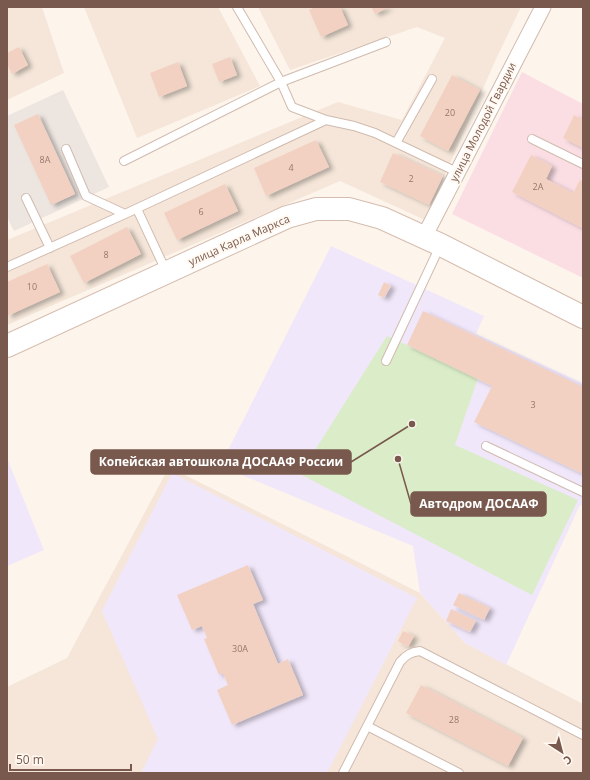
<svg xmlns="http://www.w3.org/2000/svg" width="590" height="780" viewBox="0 0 590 780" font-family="'Open Sans',sans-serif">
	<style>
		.residential { fill: #f5e6d9 }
		.industrial { fill: #ede5e0 }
		.education { fill: #f1e7fa }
		.medical { fill: #fbdee4 }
		.green { fill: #daecc8 }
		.building { fill: #f3d1c2; filter: url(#shadow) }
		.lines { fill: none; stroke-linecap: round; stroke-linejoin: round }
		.lane-casing { stroke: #d0bbaf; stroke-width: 10 }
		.street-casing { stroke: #d0bbaf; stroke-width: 17 }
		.secondary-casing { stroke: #d5bdaf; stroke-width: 24 }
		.lane { stroke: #fff; stroke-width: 8 }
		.street { stroke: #fff; stroke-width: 15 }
		.secondary { stroke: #fff; stroke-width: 22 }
		.labels { text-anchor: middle; stroke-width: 4; stroke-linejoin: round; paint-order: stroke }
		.number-label { font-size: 9px; fill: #98776a }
		.street-label { font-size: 11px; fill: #79594d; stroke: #fff9f2 }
		.leader { fill: none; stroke: #79594d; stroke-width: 1.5 }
		.callout-dot { fill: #79594d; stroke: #fff9f2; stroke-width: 1.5 }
		.callout { fill: #79594d; stroke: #79594d; stroke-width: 1.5 }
		.callout-label { font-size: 12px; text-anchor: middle; font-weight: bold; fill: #fff }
	</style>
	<defs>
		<filter id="shadow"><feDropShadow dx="4.5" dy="2.5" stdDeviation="2" flood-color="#0004"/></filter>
	</defs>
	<rect width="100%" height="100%" fill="#fdf4eb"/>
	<path class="residential" d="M7 7H42L64 73 7 100Z
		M84 7H218L260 86 137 138Z
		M258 7H521L496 59 425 220 340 181 7 325V240L338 102 402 120 445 38 417 27 290 70Z
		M169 467 420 593 465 643 583 704V773H7V687L67 658Z"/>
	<path class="industrial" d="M63 90 109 187 14 231 7 217V116Z"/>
	<path class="education" d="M331 246 484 316 476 334 583 383V506L580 505 506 665 465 643 420 593 413 546 220 466Z
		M7 458 44 550 7 566Z
		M172 473 417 598 327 773H141L158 739 102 611Z"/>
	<path class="medical" d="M522 72 583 104V278L452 214Z"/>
	<path class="green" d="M387 336 478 378 455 445 578 500 532 595 300 474Z"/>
	<path class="building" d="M315 7H340L348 25 321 37 309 10Z
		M371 7H389L375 14Z
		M19 47 28 65 12 74 7 64V53Z
		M230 57 237 75 219 82 212 64Z
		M178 62 187 86 159 97 150 73Z
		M452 75 480 90 448 151 420 136Z
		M38 114 75 194 51 205 14 125Z
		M574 115 583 120V148L563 138Z
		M316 140 329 167 266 196 254 168Z
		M393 153 443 176 429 205 380 182Z
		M531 155 552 166 546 179 573 193 580 180 583 182V226L582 228 512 192Z
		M225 184 238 211 177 240 164 213Z
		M127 227 141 254 84 283 70 256Z
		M47 264 60 292 7 316V282Z
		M384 282 391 286 384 298 378 295Z
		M423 311 583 387V474L474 422 492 386 407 345Z
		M248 565 263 600 253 604 278 664 288 659 303 695 232 725 217 690 228 685 223 673 219 675 204 639 207 638 202 626 192 630 177 595Z
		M459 593 490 608 484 620 453 605Z
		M451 609 476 621 470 632 446 621Z
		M403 631 414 636 408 647 398 641Z
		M421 685 523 738 508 766 406 713Z"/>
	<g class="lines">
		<defs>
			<path id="lane" d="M237 7 281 82 292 107 326 120
				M532 139 583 164
				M396 143 432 79
				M66 149 86 196 125 214
				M124 161 281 82 386 42
				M26 198 50 248
				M137 209 166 271
				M7 267 125 214 326 120 354 126 375 133 457 172
				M386 361 440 246
				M486 446 583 492
				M367 726 459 773
				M343 773 400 662C406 655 411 652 420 651L583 735"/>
			<path id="street" d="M424 237 543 7"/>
			<path id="secondary" d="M7 346 287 217 316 209H349L382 218 441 245 583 317"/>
		</defs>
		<use href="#lane" class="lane-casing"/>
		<use href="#street" class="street-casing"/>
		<use href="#secondary" class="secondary-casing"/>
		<use href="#lane" class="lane"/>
		<use href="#street" class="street"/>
		<use href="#secondary" class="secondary"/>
	</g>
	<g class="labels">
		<g class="number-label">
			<text x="450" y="116">20</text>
			<text x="45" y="163">8А</text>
			<text x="291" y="171">4</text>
			<text x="411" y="182">2</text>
			<text x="538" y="190">2А</text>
			<text x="201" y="215">6</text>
			<text x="106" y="258">8</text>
			<text x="32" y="290">10</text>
			<text x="533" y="408">3</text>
			<text x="240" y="652">30А</text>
			<text x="454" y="723">28</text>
		</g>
		<g class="street-label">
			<text transform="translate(483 122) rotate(-63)" y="4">улица Молодой Гвардии</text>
			<text transform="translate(239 240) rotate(-24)" y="4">улица Карла Маркса</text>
		</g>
	</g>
	<path class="leader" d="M412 424L351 462M398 459L411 504"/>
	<g class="callout-dot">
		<circle cx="412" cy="424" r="4"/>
		<circle cx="398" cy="459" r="4"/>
	</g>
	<g class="callout">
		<rect x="91" y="450" width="260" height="24" rx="4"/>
		<rect x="411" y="492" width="135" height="24" rx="4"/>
	</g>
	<g class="callout-label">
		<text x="221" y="466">Копейская автошкола ДОСААФ России</text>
		<text x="479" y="508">Автодром ДОСААФ</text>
	</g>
	<rect width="590" height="780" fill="none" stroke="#79594d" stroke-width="16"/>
	<g transform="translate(562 752) rotate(144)" stroke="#fff9f2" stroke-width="3" paint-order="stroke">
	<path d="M0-3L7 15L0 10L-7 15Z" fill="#79594d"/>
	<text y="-6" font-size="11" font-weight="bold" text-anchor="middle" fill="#79594d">С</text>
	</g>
	<path d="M10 764v6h121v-6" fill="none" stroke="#79594d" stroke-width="2"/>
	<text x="16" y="764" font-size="12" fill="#79594d" stroke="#fff9f2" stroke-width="3" paint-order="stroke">50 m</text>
</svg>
